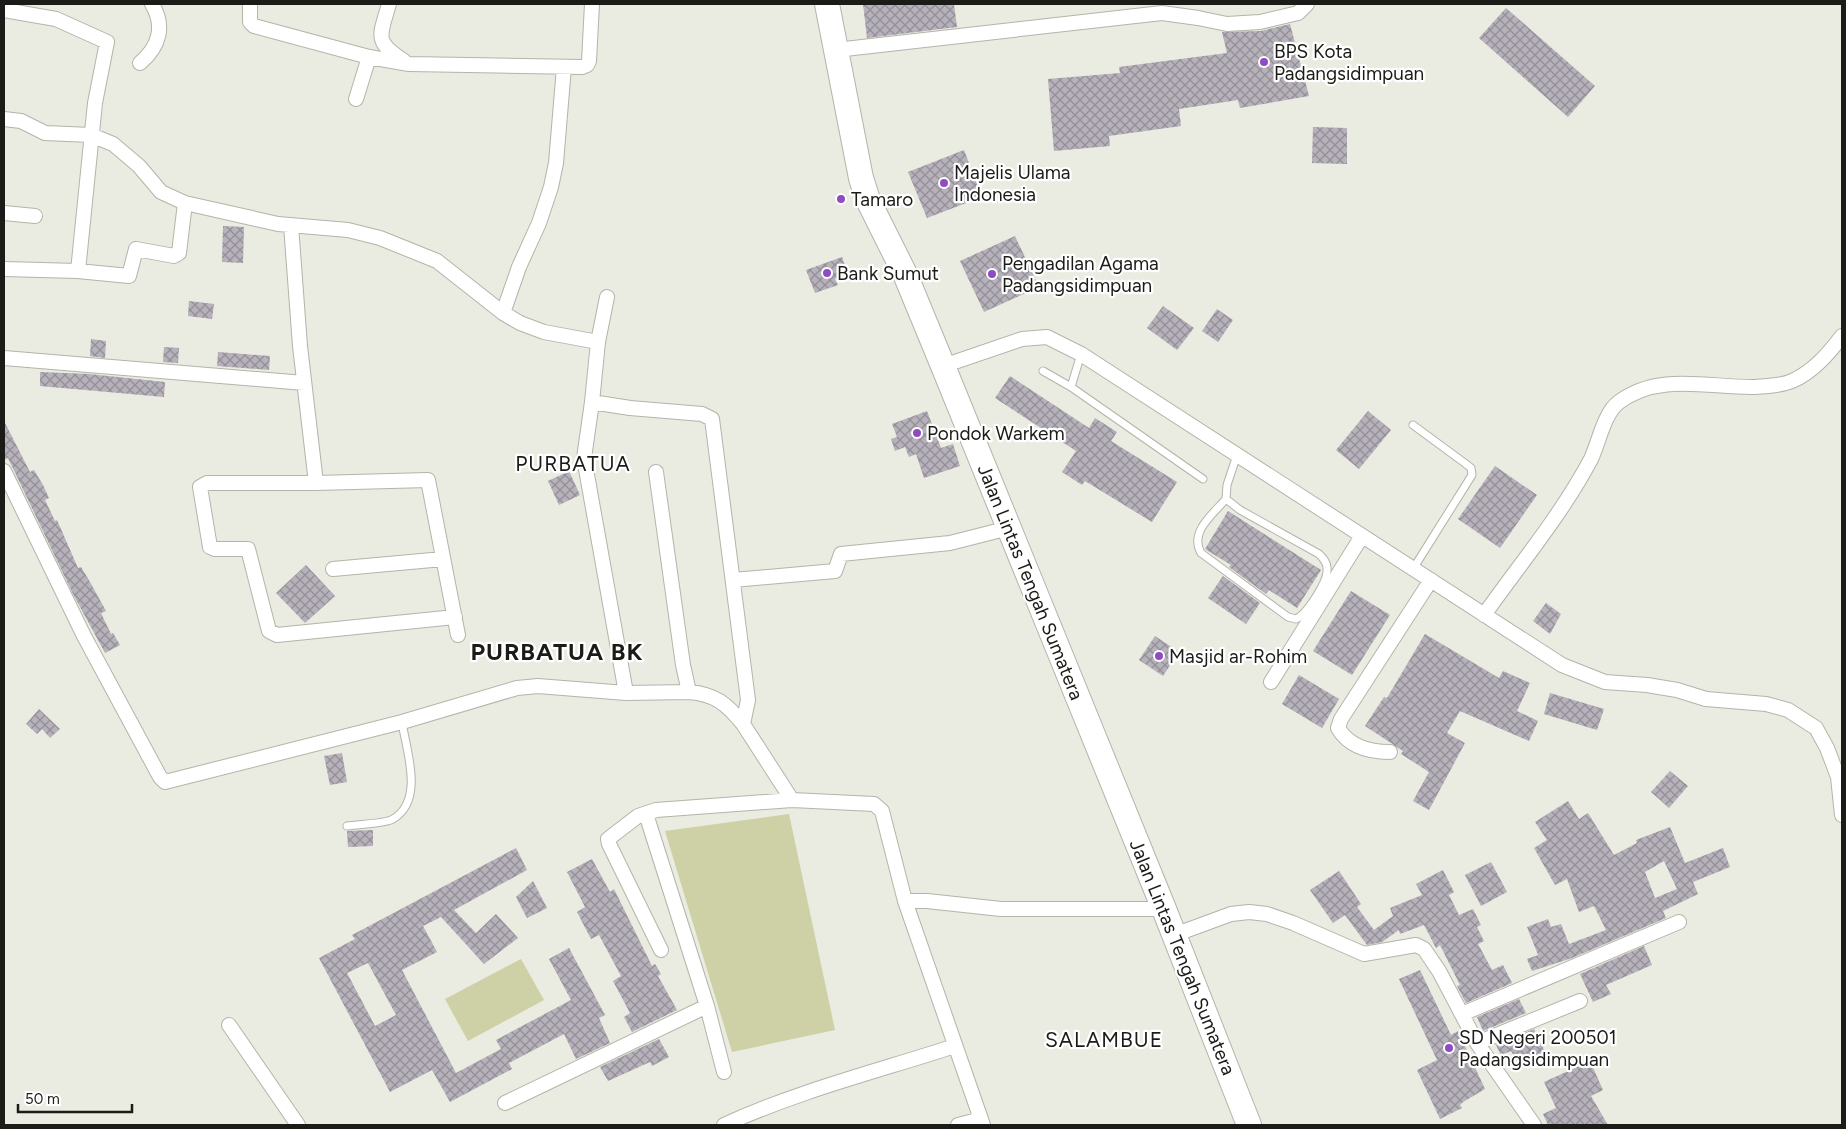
<svg xmlns="http://www.w3.org/2000/svg" width="1846" height="1129" viewBox="0 0 1846 1129" font-family="Figtree,sans-serif">
	<style>
		.green { fill: #cdd1a5 }
		.building { fill: url(#building-cross-hatch); fill-rule: evenodd }
		.lines { fill: none; stroke-linecap: round; stroke-linejoin: round }
		.lane-casing { stroke: #b3b4aa; stroke-width: 9 }
		.street-casing { stroke: #b3b4aa; stroke-width: 16 }
		.highway-casing { stroke: #b3b4aa; stroke-width: 26 }
		.lane { stroke: #fff; stroke-width: 7 }
		.street { stroke: #fff; stroke-width: 14 }
		.highway { stroke: #fff; stroke-width: 24 }
		.poi-dot { fill: #8f4cc0; stroke: #fff; stroke-width: 2 }
		.labels { text-anchor: middle; stroke-width: 4.5; stroke-linejoin: round; paint-order: stroke }
		.poi-label { font-size: 19px; fill: #1b1b18; stroke: #fff; text-anchor: start }
		.street-label { font-size: 19px; fill: #1b1b18; stroke: #fff }
		.quarter-label { font-size: 21px; letter-spacing: 1px; fill: #1b1b18; stroke: #fff }
		.district-label { font-size: 24px; font-weight: bold; letter-spacing: 1px; fill: #1b1b18; stroke: #fff }
	</style>
	<defs>
		<pattern id="building-cross-hatch" width="8" height="8" patternUnits="userSpaceOnUse" patternTransform="scale(1.25)"><rect width="8" height="8" fill="#b6b1ba"/><path d="M0 0l8 8M0 8l8-8" fill="none" stroke="#938f96"/></pattern>
	</defs>
	<rect width="100%" height="100%" fill="#eaebe1"/>
	<path class="green" d="M789 814 835 1030 732 1052 665 831Z
		M521 959 544 1000 468 1041 445 999Z"/>
	<path class="building" d="M863 4H954L957 27 867 38Z
		M1506 8 1595 86 1568 117 1479 38Z
		M1290 24 1309 96 1240 108 1238 100 1179 109 1181 126 1109 136 1110 146 1054 151 1048 79 1120 73 1119 67 1227 53 1222 32 1261 31Z
		M1313 127 1347 128V164L1312 163Z
		M964 150 982 197 927 218 908 172Z
		M223 226 244 227 243 263 222 262Z
		M1015 236 1039 287 984 312 960 261Z
		M842 257 848 274 835 279 838 285 815 293 806 270Z
		M189 301 214 304 212 319 188 316Z
		M1163 306 1194 328 1177 350 1147 328Z
		M1217 309 1233 320 1218 342 1202 331Z
		M91 339 106 341 105 358 90 356Z
		M164 347 179 348 178 363 163 362Z
		M218 352 270 356 269 370 217 366Z
		M40 372 89 374 165 382 164 397 40 386Z
		M1010 376 1089 428 1095 418 1117 432 1111 441 1177 482 1152 522 1085 481 1082 485 1062 472 1076 451 995 398Z
		M927 411 941 448 953 444 960 466 924 478 916 454 909 457 905 447 895 451 891 439 897 437 892 424Z
		M1368 411 1391 430 1359 469 1336 450Z
		M4 421 30 472 34 470 43 485 49 498 45 500 55 521 57 520 78 568 81 567 90 582 106 611 101 613 111 634 113 633 120 645 105 653 73 594 8 458 4 460Z
		M1495 466 1537 495 1500 548 1458 519Z
		M569 471 580 495 559 505 548 481Z
		M1228 511 1321 570 1297 608 1269 590 1266 594 1229 567 1231 565 1205 549Z
		M306 565 335 596 305 623 276 593Z
		M1223 576 1260 603 1246 624 1208 598Z
		M1351 591 1390 615 1352 675 1313 651Z
		M1546 603 1561 614 1550 634 1533 621Z
		M1425 634 1499 678 1503 671 1530 683 1517 711 1538 721 1529 741 1460 711 1447 733 1465 743 1429 810 1413 801 1429 772 1401 754 1403 751 1365 726 1384 697 1387 698Z
		M1155 636 1179 652 1163 676 1139 660Z
		M1299 675 1339 699 1322 728 1282 704Z
		M1550 693 1604 709 1597 730 1544 714Z
		M39 709 60 729 50 738 42 729 37 734 26 724Z
		M342 753 347 782 330 785 324 756Z
		M1670 771 1688 786 1669 808 1651 792Z
		M1568 801 1579 819 1588 813 1614 855 1637 843 1636 840 1670 827 1685 863 1723 848 1730 867 1693 882 1698 894 1663 911 1666 918 1572 958 1532 971 1527 959 1538 955 1527 927 1548 919 1551 927 1561 924 1569 944 1606 930 1594 906 1579 912 1567 879 1555 885 1534 848 1547 840 1535 822ZM1664 861 1677 889 1655 898 1645 872Z
		M373 830V846L348 847 347 831Z
		M516 848 527 870 454 910 476 933 496 914 518 938 484 964 441 917 423 926 437 952 402 970 456 1073 501 1049 496 1040 571 1000 549 959 569 948 605 1015 599 1018 610 1043 576 1059 564 1034 509 1063 512 1069 450 1102 432 1070 390 1092 319 958 355 939 352 935ZM368 963 396 1015 375 1026 347 973Z
		M592 859 610 892 614 889 652 966 655 964 661 974 658 976 677 1010 632 1032 624 1017 630 1013 613 981 621 976 599 935 591 939 577 912 585 907 567 872Z
		M1491 862 1507 892 1481 906 1465 875Z
		M1443 870 1454 892 1449 895 1459 915 1473 909 1481 925 1477 927 1484 941 1478 944 1492 970 1503 965 1512 983 1466 1003 1457 986 1460 985 1440 945 1436 948 1424 925 1400 934 1399 930 1382 942 1367 945 1345 915 1333 923 1310 890 1339 871 1361 904 1357 907 1374 930 1393 916 1390 908 1422 895 1416 884Z
		M533 881 547 908 527 918 516 897Z
		M1644 946 1652 965 1606 985 1611 994 1593 1002 1580 974Z
		M1420 970 1451 1035 1458 1031 1485 1089 1463 1102 1460 1105 1462 1108 1440 1119 1417 1070 1437 1060 1399 979Z
		M1519 999 1526 1013 1483 1031 1477 1017Z
		M1534 1029 1546 1054 1521 1068 1511 1051 1501 1055 1496 1045Z
		M659 1039 669 1057 652 1066 650 1062 608 1081 600 1067Z
		M1590 1061 1603 1090 1591 1096 1608 1125H1548L1543 1114 1556 1108 1544 1082Z"/>
	<g class="lines">
		<defs>
			<path id="lane" d="M1043 371 1071 387 1081 354
				M1071 387 1203 479
				M1413 425 1466 464 1471 468 1472 475 1413 569
				M1226 499C1213 514 1189 532 1201 553L1288 617 1296 619C1307 614 1329 580 1327 568 1327 562 1323 558 1319 554L1240 510 1226 499 1227 485 1237 455
				M347 826C358 824 385 824 393 819 425 800 406 750 402 722"/>
			<path id="street" d="M250 4V22L254 26 369 57 409 64 582 67 587 65 589 61 592 4
				M389 4C380 36 373 41 404 61
				M4 10 56 19 107 42 95 103 78 271
				M836 50 1162 13 1198 18 1227 24 1260 22 1298 13 1307 4
				M140 63C160 46 165 26 152 4
				M356 99 369 57
				M4 119 21 121 45 133 91 135 113 144 139 166 161 192 185 203 278 224 348 230 380 238 437 261 503 313 520 323 544 332 598 342
				M4 213 35 216
				M291 225 300 346 316 483 428 480 458 635
				M4 269 78 271 129 276 136 249 174 256 179 253 185 203
				M607 297 598 342 592 402 630 408 702 414 712 419 748 700 743 724 792 800
				M503 313 519 267 539 223 551 187 556 163 564 67
				M4 358 304 383
				M943 366 1022 339 1047 337 1081 354 1562 665 1605 682 1647 685 1677 690 1706 699 1766 704 1788 710 1816 728 1827 748 1838 777 1842 815
				M592 402 584 458 626 693 689 692
				M4 471 84 636 160 777 165 782 402 722 517 688 538 686 626 693
				M656 472 683 665 689 692C715 694 727 704 743 724
				M316 483H207L200 487 210 547 215 549H248L269 631 277 635 455 617
				M333 569 443 559
				M733 580 835 571 841 554 950 543 1009 528
				M1484 615C1520 564 1562 514 1591 459 1599 442 1604 413 1619 402 1659 372 1710 388 1755 387 1767 386 1781 386 1792 381 1813 372 1829 353 1842 336
				M1271 682 1362 536
				M1390 752C1369 752 1349 747 1338 728L1341 719 1431 580
				M646 814 707 1006 724 1072
				M905 901H927L1001 909H1164
				M1174 935 1231 914 1249 912 1267 914 1293 923 1364 954 1416 945 1424 949 1439 971 1477 1043 1534 1125
				M661 950 609 844 608 839 638 816 656 810 792 800 874 804 882 811 905 901 983 1125
				M1462 1014 1679 922
				M229 1025 298 1125
				M1477 1043 1580 1001
				M505 1103 707 1006
				M724 1125C798 1091 878 1071 955 1046
				M958 1125 981 1119"/>
			<path id="highway" d="M827 4 861 178 868 200 905 274 943 366 1164 909 1249 1125"/>
		</defs>
		<use href="#lane" class="lane-casing"/>
		<use href="#street" class="street-casing"/>
		<use href="#highway" class="highway-casing"/>
		<use href="#lane" class="lane"/>
		<use href="#street" class="street"/>
		<use href="#highway" class="highway"/>
	</g>
	<g class="poi-dot">
		<circle cx="1264" cy="62" r="5"/>
		<circle cx="944" cy="183" r="5"/>
		<circle cx="841" cy="199" r="5"/>
		<circle cx="827" cy="273" r="5"/>
		<circle cx="992" cy="274" r="5"/>
		<circle cx="917" cy="433" r="5"/>
		<circle cx="1159" cy="656" r="5"/>
		<circle cx="1449" cy="1048" r="5"/>
	</g>
	<g class="labels">
		<g class="poi-label">
			<text x="1274" y="58">BPS Kota<tspan x="1274" dy="22">Padangsidimpuan</tspan></text>
			<text x="954" y="179">Majelis Ulama<tspan x="954" dy="22">Indonesia</tspan></text>
			<text x="851" y="206">Tamaro</text>
			<text x="1002" y="270">Pengadilan Agama<tspan x="1002" dy="22">Padangsidimpuan</tspan></text>
			<text x="837" y="280">Bank Sumut</text>
			<text x="927" y="440">Pondok Warkem</text>
			<text x="1169" y="663">Masjid ar-Rohim</text>
			<text x="1459" y="1044">SD Negeri 200501<tspan x="1459" dy="22">Padangsidimpuan</tspan></text>
		</g>
		<g class="street-label">
			<text transform="translate(1031 582) rotate(68)" y="7">Jalan Lintas Tengah Sumatera</text>
			<text transform="translate(1183 957) rotate(68)" y="7">Jalan Lintas Tengah Sumatera</text>
		</g>
		<g class="quarter-label">
			<text x="573" y="471">PURBATUA</text>
			<text x="1104" y="1047">SALAMBUE</text>
		</g>
		<g class="district-label">
			<text x="557" y="660">PURBATUA BK</text>
		</g>
	</g>
	<rect width="1846" height="1129" fill="none" stroke="#1b1b18" stroke-width="10"/>
	<path d="M18 1104v8h114v-8" fill="none" stroke="#1b1b18" stroke-width="2.5"/>
	<text x="25" y="1104" font-size="15" fill="#1b1b18" stroke="#ffffff" stroke-width="4" paint-order="stroke">50 m</text>
</svg>
